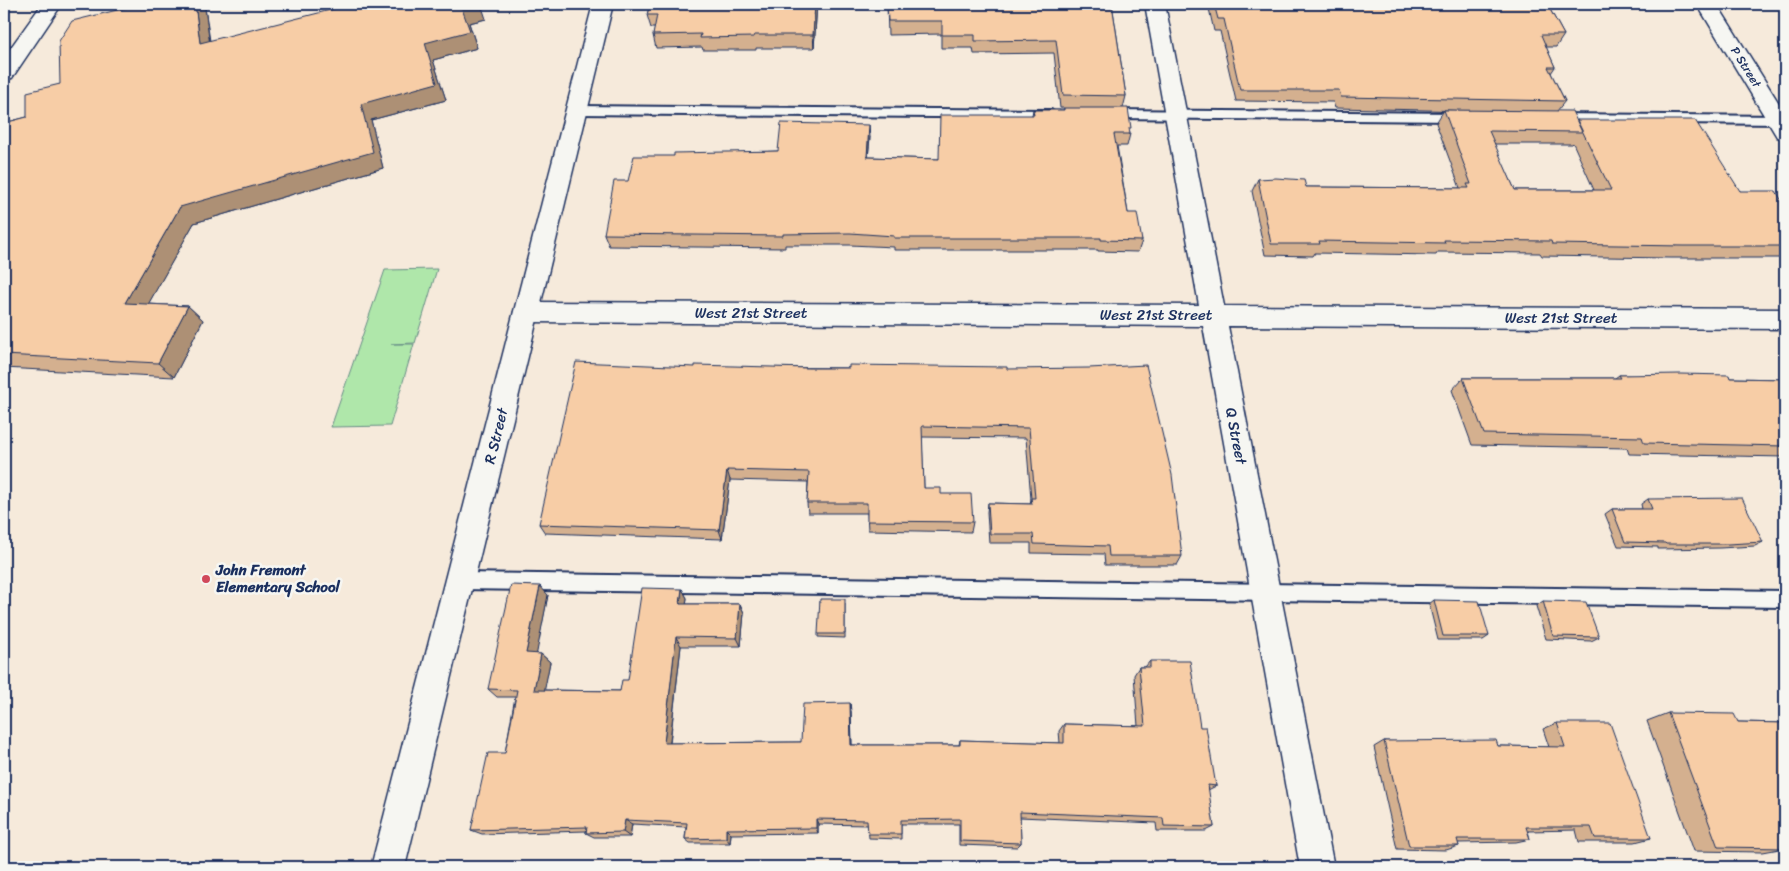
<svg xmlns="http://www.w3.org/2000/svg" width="1789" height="871" viewBox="0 0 1789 871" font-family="Sriracha,sans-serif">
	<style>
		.green { fill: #afe7aa; stroke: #658b84 }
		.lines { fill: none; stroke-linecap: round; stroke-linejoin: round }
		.service-casing { stroke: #1b2f5e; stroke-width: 4 }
		.minor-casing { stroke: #1b2f5e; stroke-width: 3 }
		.tertiary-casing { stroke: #1b2f5e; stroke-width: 3 }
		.service { fill: #f6f6f2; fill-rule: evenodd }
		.minor { fill: #f6f6f2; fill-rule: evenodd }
		.tertiary { fill: #f6f6f2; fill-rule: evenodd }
		.wall { fill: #d4b08f; stroke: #1b2f5e; fill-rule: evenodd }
		.shaded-wall { fill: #ad9074; stroke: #1b2f5e }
		.building { fill: #f7cda6; stroke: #1b2f5e }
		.poi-dot { fill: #d1495b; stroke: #f6f6f2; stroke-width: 2 }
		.labels { text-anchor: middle; stroke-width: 5; stroke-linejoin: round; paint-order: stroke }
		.far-street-label { font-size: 12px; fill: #1b2f5e; stroke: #f6f6f2 }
		.street-label { font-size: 15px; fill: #1b2f5e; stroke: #f6f6f2 }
		.poi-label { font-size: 15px; font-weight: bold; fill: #1b2f5e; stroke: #f6f6f2; text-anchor: start }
	</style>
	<rect width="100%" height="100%" fill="#f6eadb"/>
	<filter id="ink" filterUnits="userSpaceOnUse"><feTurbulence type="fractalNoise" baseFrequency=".02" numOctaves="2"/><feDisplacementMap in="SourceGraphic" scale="10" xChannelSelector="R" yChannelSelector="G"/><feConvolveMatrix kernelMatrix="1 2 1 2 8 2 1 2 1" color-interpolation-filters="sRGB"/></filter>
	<g filter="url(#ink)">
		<path class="green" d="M437 269 415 343 391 344H414L390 426 331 427 385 270Z"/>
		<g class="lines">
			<defs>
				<path id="service" d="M577 106 1051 110 1057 114 1051 118 577 114 571 110Z
					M1109 110 1459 113 1465 117 1459 121 1109 118 1103 114Z
					M1554 114 1785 116V124L1554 122 1548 118Z
					M459 573 1785 591V607L459 589 453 586 451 581 453 576Z"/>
				<path id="minor" d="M42 4H62L12 78 4 80V57Z
					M1145 4H1165L1224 306 1785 309V329L1228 326 1334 867H1300L1203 326 527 322 518 319 514 312 518 305 527 302 1199 305Z
					M1697 4H1717L1785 113V139L1777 137Z"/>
				<path id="tertiary" d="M593 4H613L405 867H371Z"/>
			</defs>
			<use href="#service" class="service-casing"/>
			<use href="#minor" class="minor-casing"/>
			<use href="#tertiary" class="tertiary-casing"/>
			<use href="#service" class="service"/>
			<use href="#minor" class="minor"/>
			<use href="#tertiary" class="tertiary"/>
		</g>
		<path class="wall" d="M650 4H817L814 48H756V50H703L702 47 656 48 653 35 655 28H651L647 15Z
			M887 4H1112L1126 96 1123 108 1130 134 1127 146H1117L1128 213 1142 241 1138 252 1098 251V250H894V247L850 245H785V248L609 246 604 234 628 181 674 156 778 151 870 137 868 157 938 159 1032 115 1033 110H1064V108H1060L1054 53 974 54 973 48H941V34L888 35Z
			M1208 4H1547L1564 35 1556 47H1546L1555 67 1551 73 1565 101 1557 111 1577 121V120L1740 191 1785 206V256L1783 258H1670L1542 256 1540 253 1438 252 1436 255 1315 253 1313 256 1265 255 1252 191 1258 179 1306 187 1460 188 1436 123 1444 110 1471 111 1335 108 1333 102 1236 101 1220 31H1214ZM1573 143 1594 190H1515L1494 144H1572Z
			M205 8 210 41 486 19 469 23 477 48 433 60 446 100 371 120 383 168 194 223 148 304 188 306 203 320 174 377 4 368V123L27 117 60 84Z
			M695 367 1007 369 1182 556 1177 565H1105L1104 554 1031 553V543H989L987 512 988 503 1030 504 1031 499 1026 438 922 437 924 488 941 494 973 522 971 532 868 530 867 513H808L807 503 808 482 730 480 722 539 545 533 539 524Z
			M1619 375 1730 378 1785 379V457L1629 454 1627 448 1472 445 1452 390 1463 378H1615Z
			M1648 499 1763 542 1755 546 1720 548 1658 549V547L1618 546 1605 514 1612 509H1642L1641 504Z
			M682 589 687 598 686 604H740L744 613 741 646H681L670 743 801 742 851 711 852 745H959L960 740 1060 743 1059 731 1064 724 1138 726 1134 675 1139 667H1145L1150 661 1200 727 1216 786 1208 790 1214 827 1206 831H1157L1156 823 1020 817 1021 843 1017 847 959 845V824H901V839L869 838 868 825 818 824V833L731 834 730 843H690L685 839 686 827 632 824 630 837H594L586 833V831L482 834 471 830 505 753 515 697H497L488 689 548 595 536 654H541L550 662 544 690 620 691 628 680Z
			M1434 600 1489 636 1483 640H1438L1429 604Z
			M1543 601 1599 637 1591 641 1546 639 1536 606Z
			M845 603V638L818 637V634Z
			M1668 713 1738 722 1785 723V848L1763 852 1694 851 1647 721Z
			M1557 723 1651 838 1635 842H1579L1576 830 1528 831 1530 839 1516 842 1458 843 1459 846 1446 850 1397 849 1374 747 1384 741 1498 746 1549 747 1543 729Z"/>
		<path class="shaded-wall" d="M195 4H202L205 8 212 60 200 43Z
			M472 4H481L486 19 469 23 477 48 433 60 446 100 371 120 383 168 194 223 141 317 125 303 180 207 361 104 425 43 461 6Z
			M815 4H817L814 48 813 35Z
			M869 125 870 137 867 169V157Z
			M188 306 203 320 174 377 158 363Z
			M727 470 730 480 722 539 719 530Z
			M540 586 548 595 535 662 526 653Z
			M682 589 687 598 685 613 680 604Z
			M740 604 744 613 741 646 737 638Z
			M676 637 681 646 669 749 664 743Z
			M541 654 550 662 543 698 534 690Z
			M850 703 851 711 852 751 851 745Z
			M816 819 818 824V833L816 828Z
			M625 820 632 824 630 837 623 832Z
			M726 829 731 834 730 843 726 838Z"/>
		<path class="building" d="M142 4H195L200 43 354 4H472L461 6 470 31 425 43 437 83 361 104 373 152 180 207 125 303 188 306 158 363 4 355V123L27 117V92L60 84 59 41 72 21Z
			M650 4H815L813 35H754V37L700 38 701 34 653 35 657 15H647Z
			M887 4H1112L1126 96 1063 95 1056 40 975 41V35H942V21H888Z
			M1214 4H1547L1564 35H1541L1555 67H1548L1565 101 1341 97 1339 90H1240L1224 19H1218Z
			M1064 108H1128L1131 128H1129L1130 134H1114L1128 213H1137L1142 241 1101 240V238H894V236L850 233 783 234V236L604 234 614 181H628L634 156H674V153L778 151 781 123 869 125 867 157 939 159 940 115H1034L1033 110H1064Z
			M1444 110 1572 111 1582 132 1489 131 1515 190H1611L1577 120H1695L1740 191H1776L1785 206V246H1683L1552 244 1551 241 1444 240 1445 243 1319 241 1320 244H1271L1258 179 1276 178 1304 180 1306 187 1469 188 1467 184H1471Z
			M576 362 695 367V365L809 368H849V365L1007 367V369L1089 368 1146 365 1172 475 1182 556H1109L1108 546 1034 544 1033 534H990L988 503 1032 504 1031 498H1035L1029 428 922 426 924 488H941V494H971L973 522 867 521V503H807L809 472 727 470 719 530 539 524Z
			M1680 374 1729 375 1730 378 1785 379V446L1644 443 1642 437 1484 434 1463 378H1621L1619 375Z
			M1742 498 1763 542 1728 544H1666L1665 543 1625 542 1612 509H1652L1648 499Z
			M511 585 540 586 526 653 541 654 534 690 620 691 622 680H628L642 588 682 589 680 604H740L737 638 676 637 664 743 801 742 803 704 850 703 851 745H960V740L1064 743V724L1145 726 1139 667H1150V661H1190L1200 727H1206L1216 786 1208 785 1214 827 1164 826 1163 818 1020 812 1021 843 960 841V819L901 820V834H868L867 820 816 819V828L726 829V838L685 839 687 823 625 820 623 832 586 833 587 827 471 830 488 753H505L517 690 488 689Z
			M820 599H845V634H818Z
			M1434 600 1479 601 1489 636H1443Z
			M1543 601 1586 602 1599 637 1553 636Z
			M1668 713 1734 714 1738 722 1785 723V848L1718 847Z
			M1557 723H1610L1651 838H1595L1591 827H1526L1530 839H1457L1459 846H1409L1384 741 1496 740 1498 746 1565 747Z"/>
	</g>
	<circle class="poi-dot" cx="206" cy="579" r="5"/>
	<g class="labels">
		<g class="far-street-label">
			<text transform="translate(1746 67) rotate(58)" y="4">P Street</text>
		</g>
		<g class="street-label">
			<text x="751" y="318">West 21st Street</text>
			<text x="1156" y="320">West 21st Street</text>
			<text x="1561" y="323">West 21st Street</text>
			<text transform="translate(496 436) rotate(-76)" y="5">R Street</text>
			<text transform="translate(1236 436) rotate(79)" y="5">Q Street</text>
		</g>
		<g class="poi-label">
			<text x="216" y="575">John Fremont<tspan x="216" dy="17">Elementary School</tspan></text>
		</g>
	</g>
	<rect width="1789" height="871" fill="none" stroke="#f6f6f2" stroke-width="20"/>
	<rect x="10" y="10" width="1769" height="851" fill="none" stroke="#1b2f5e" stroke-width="2" filter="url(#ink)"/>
</svg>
